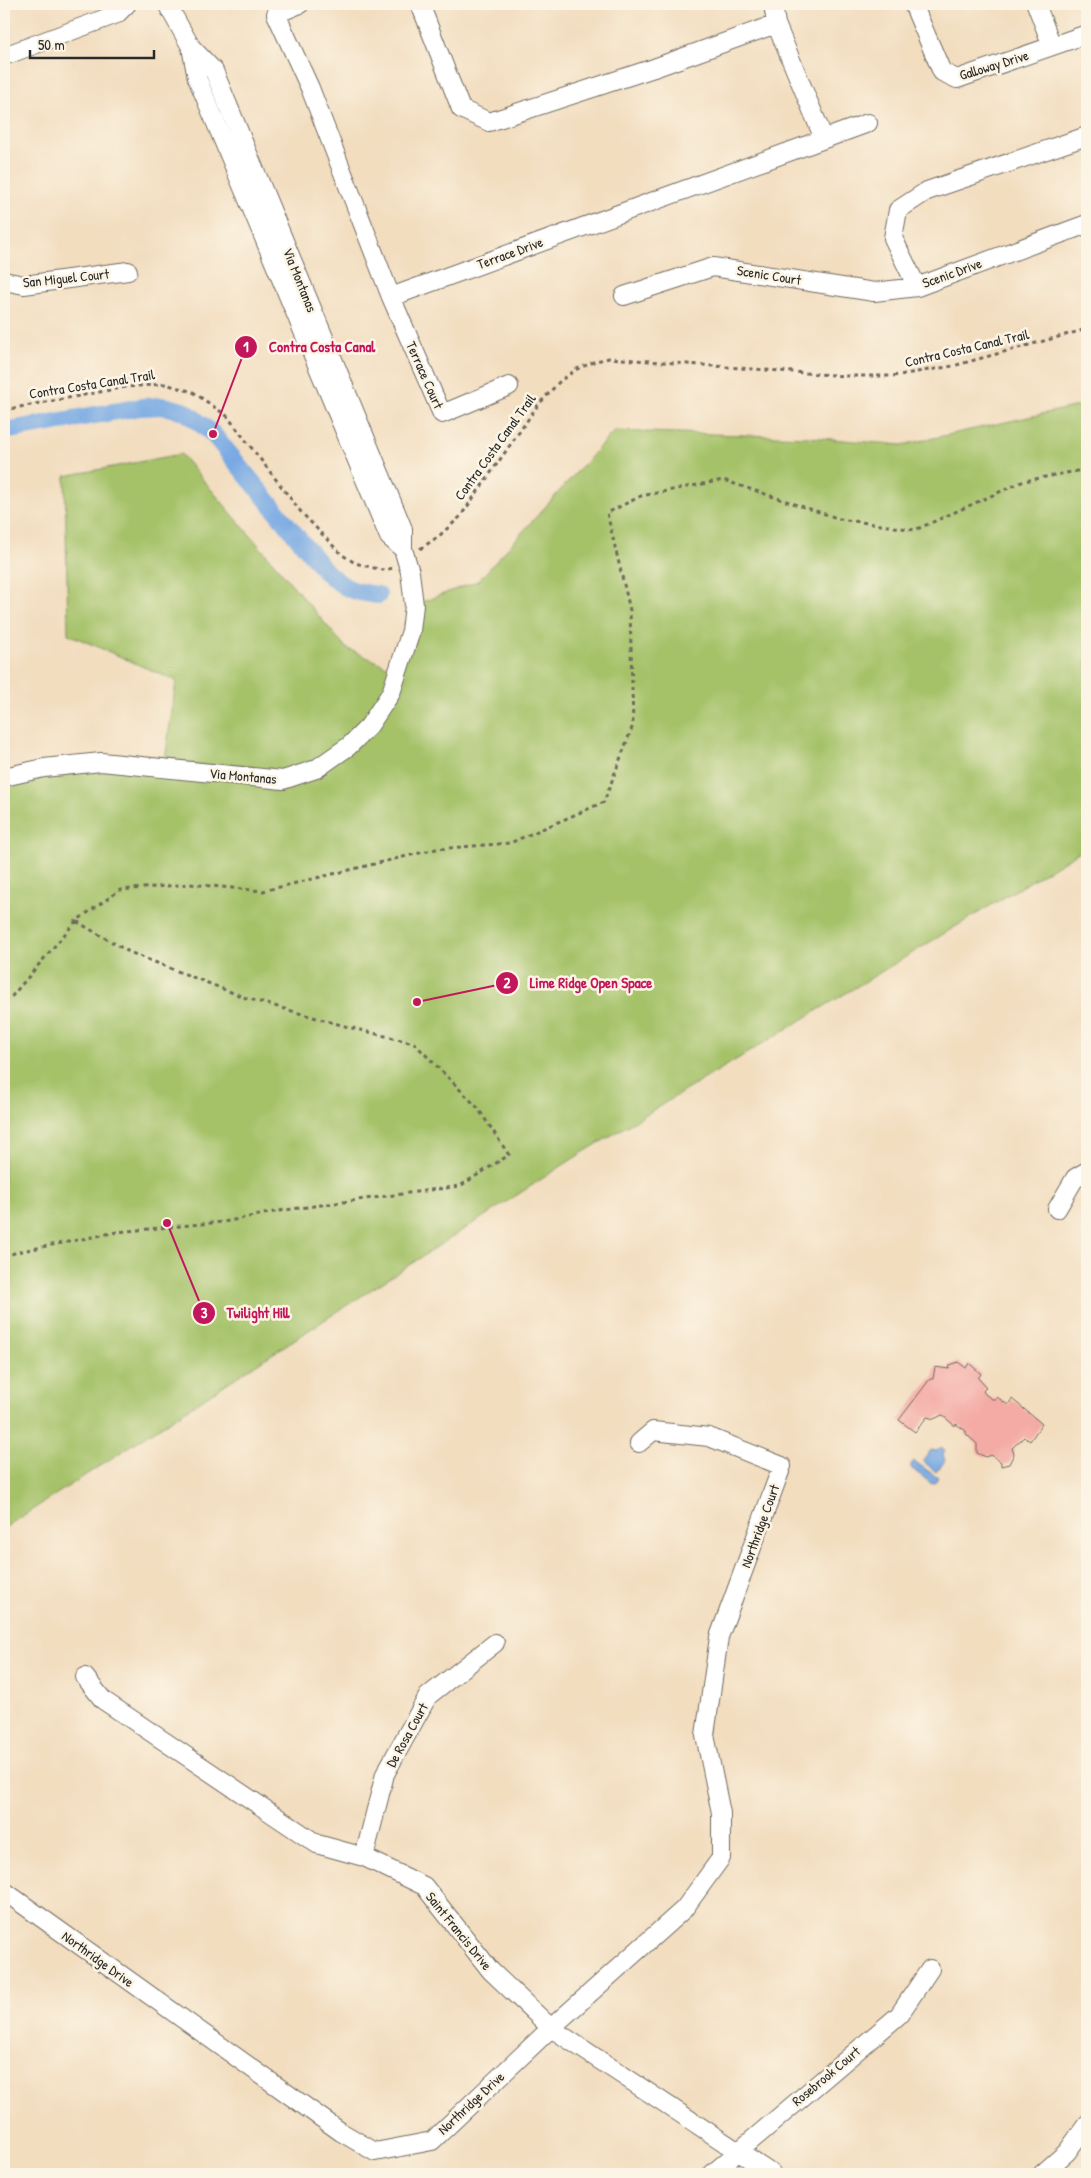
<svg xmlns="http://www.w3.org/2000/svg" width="1091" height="2178" viewBox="0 0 1091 2178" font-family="'Patrick Hand',sans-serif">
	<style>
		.green { fill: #a5c269; stroke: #68764a }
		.water { fill: #77a9e3; stroke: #516a87 }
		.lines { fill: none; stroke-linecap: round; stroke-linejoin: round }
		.canal { stroke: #77a9e3; stroke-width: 18 }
		.building { fill: #f4aba6 }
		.minor-casing { stroke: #71695f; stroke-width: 20 }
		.path { stroke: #71695f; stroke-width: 3; stroke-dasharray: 4 4; stroke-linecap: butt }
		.minor { stroke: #fff; stroke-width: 18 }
		.labels { text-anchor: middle; stroke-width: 5; stroke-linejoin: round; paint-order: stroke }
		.street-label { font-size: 14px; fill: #2b2b2b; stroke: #fcf5e5 }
		.leader { fill: none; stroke: #c2185b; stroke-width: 2 }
		.callout-dot { fill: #c2185b; stroke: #fcf5e5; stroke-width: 2 }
		.mark-label { font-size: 15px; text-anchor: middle; font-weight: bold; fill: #fff }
		.callout-label { font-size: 15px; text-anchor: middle; font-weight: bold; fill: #c2185b; stroke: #fcf5e5; stroke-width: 5; stroke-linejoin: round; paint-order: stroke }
	</style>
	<rect width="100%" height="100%" fill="#fcf5e5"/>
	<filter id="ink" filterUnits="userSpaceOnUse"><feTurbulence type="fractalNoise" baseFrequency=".02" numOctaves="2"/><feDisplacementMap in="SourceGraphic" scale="10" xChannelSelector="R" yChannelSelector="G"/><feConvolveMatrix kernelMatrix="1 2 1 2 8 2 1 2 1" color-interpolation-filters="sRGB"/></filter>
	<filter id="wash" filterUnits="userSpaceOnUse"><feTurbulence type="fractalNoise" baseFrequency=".0096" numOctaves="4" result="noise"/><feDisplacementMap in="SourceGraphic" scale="20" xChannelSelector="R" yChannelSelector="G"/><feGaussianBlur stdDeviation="1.12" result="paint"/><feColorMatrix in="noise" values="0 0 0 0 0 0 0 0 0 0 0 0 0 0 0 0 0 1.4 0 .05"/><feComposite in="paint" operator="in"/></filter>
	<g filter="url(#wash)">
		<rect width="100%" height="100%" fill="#f2ddbf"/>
		<path class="green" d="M1087 404V847L574 1158 4 1528V777L44 768H164L176 681 68 634 65 476 181 454 346 648 398 671 414 605 478 581 614 431 808 437 902 445Z"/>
		<path class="water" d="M941 1448 945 1451 943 1455 945 1461 936 1472 923 1461 931 1450 937 1451Z
			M914 1461 938 1478 935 1483 932 1484 911 1468V1464Z"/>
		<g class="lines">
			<path class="canal" d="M4 431 141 407 164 406 186 412 213 434 326 572C345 589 352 592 378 595"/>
		</g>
		<g id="blocks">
			<path class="building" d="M958 1362 966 1368 969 1363 981 1374 978 1378 986 1387 983 1391 985 1394 992 1399H996L997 1397 1008 1405 1012 1399 1042 1424 1030 1441 1024 1437 1012 1448 1014 1454 1009 1464 1001 1466V1462L991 1455 986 1457 977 1453V1444L966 1434V1431L956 1424 955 1426 942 1415 934 1419 927 1417 915 1432 899 1420 930 1379H933L935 1367 949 1369 950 1365Z"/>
		</g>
	</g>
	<g filter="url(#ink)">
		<use href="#blocks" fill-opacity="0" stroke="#71695f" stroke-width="1"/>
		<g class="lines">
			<defs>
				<path id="minor" d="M167 4 191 47 214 71 403 529V549L389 537 197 78 191 47
					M300 4 276 14 310 88 391 297 442 414 509 386
					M420 4 461 109 489 122 654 68 776 24 773 4
					M913 4 942 72 957 79 1087 34
					M1036 4 1052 46
					M4 56 117 14 127 4
					M824 139 868 123
					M4 281 24 285 128 271
					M917 287 893 238 898 210 927 191 1087 136
					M624 296 713 267 874 292 917 287 1087 224
					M391 297 824 139 776 24
					M4 777 44 768 101 762 283 780 316 769 349 746 369 726 391 693 411 631 414 605 410 572 403 549
					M1057 1209 1075 1178 1087 1171
					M85 1677 103 1700 317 1844 364 1857 424 1886 491 1971 551 2028 772 2174
					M364 1857 385 1774 428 1696 495 1643
					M4 1891 341 2132 375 2152 432 2141 551 2028 684 1909 721 1858V1813L705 1735 719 1637 782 1466 709 1437 653 1431 639 1443
					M712 2174 899 2015 930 1969
					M1042 2174 1067 2152 1087 2124"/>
			</defs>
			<use href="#minor" class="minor-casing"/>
			<path class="path" d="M4 410 126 387 165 384 193 392 227 416 301 512 341 554 355 563 370 567 383 570 393 568
				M420 549 439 536 460 517 538 405 560 381 577 369 596 361 609 358 845 376H893L953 366 1087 329
				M4 1000 12 996 76 921 120 890 190 884 263 891 436 849 510 843 604 802 633 725 630 610 607 513 641 496 723 480 840 519 915 530 1024 481 1087 469
				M4 1257 17 1252 117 1232 223 1222 285 1210 460 1186 509 1155 477 1107 414 1043 352 1028 246 998 129 952 76 921"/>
			<use href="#minor" class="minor"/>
		</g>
	</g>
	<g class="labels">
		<g class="street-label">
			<text transform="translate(994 65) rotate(-17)" y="5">Galloway Drive</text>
			<text transform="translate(510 253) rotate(-20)" y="5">Terrace Drive</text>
			<text transform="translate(952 273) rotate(-20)" y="5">Scenic Drive</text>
			<text transform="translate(769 275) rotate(9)" y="5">Scenic Court</text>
			<text transform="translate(66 278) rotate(-6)" y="5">San Miguel Court</text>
			<text transform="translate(300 280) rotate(68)" y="5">Via Montanas</text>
			<text transform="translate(967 348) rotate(-13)" y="5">Contra Costa Canal Trail</text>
			<text transform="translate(425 375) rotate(66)" y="5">Terrace Court</text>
			<text transform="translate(92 384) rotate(-9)" y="5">Contra Costa Canal Trail</text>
			<text transform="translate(495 447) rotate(-54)" y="5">Contra Costa Canal Trail</text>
			<text transform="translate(243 776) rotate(5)" y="5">Via Montanas</text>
			<text transform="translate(760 1526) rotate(-70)" y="5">Northridge Court</text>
			<text transform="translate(407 1735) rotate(-61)" y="5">De Rosa Court</text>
			<text transform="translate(459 1931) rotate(51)" y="5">Saint Francis Drive</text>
			<text transform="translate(98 1959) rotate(36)" y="5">Northridge Drive</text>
			<text transform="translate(826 2076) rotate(-40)" y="5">Rosebrook Court</text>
			<text transform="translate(471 2103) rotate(-43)" y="5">Northridge Drive</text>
		</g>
	</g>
	<path class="leader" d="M213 434L246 347M417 1002L507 983M167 1223L204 1313"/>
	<g class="callout-dot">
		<circle cx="213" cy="434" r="5"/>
		<circle cx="417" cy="1002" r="5"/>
		<circle cx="167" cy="1223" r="5"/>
		<circle cx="246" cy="347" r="12"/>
		<circle cx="507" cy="983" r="12"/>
		<circle cx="204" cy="1313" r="12"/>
	</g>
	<g class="mark-label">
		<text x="246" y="352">1</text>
		<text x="507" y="988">2</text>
		<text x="204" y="1318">3</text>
	</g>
	<g class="callout-label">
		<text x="322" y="352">Contra Costa Canal</text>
		<text x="591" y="988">Lime Ridge Open Space</text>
		<text x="258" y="1318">Twilight Hill</text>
	</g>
	<rect width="1091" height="2178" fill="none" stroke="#fcf5e5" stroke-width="20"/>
	<path d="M30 50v8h124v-8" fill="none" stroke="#2b2b2b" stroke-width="2.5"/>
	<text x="38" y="50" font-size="15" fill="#2b2b2b" stroke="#fcf5e5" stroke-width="4" paint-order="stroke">50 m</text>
</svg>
